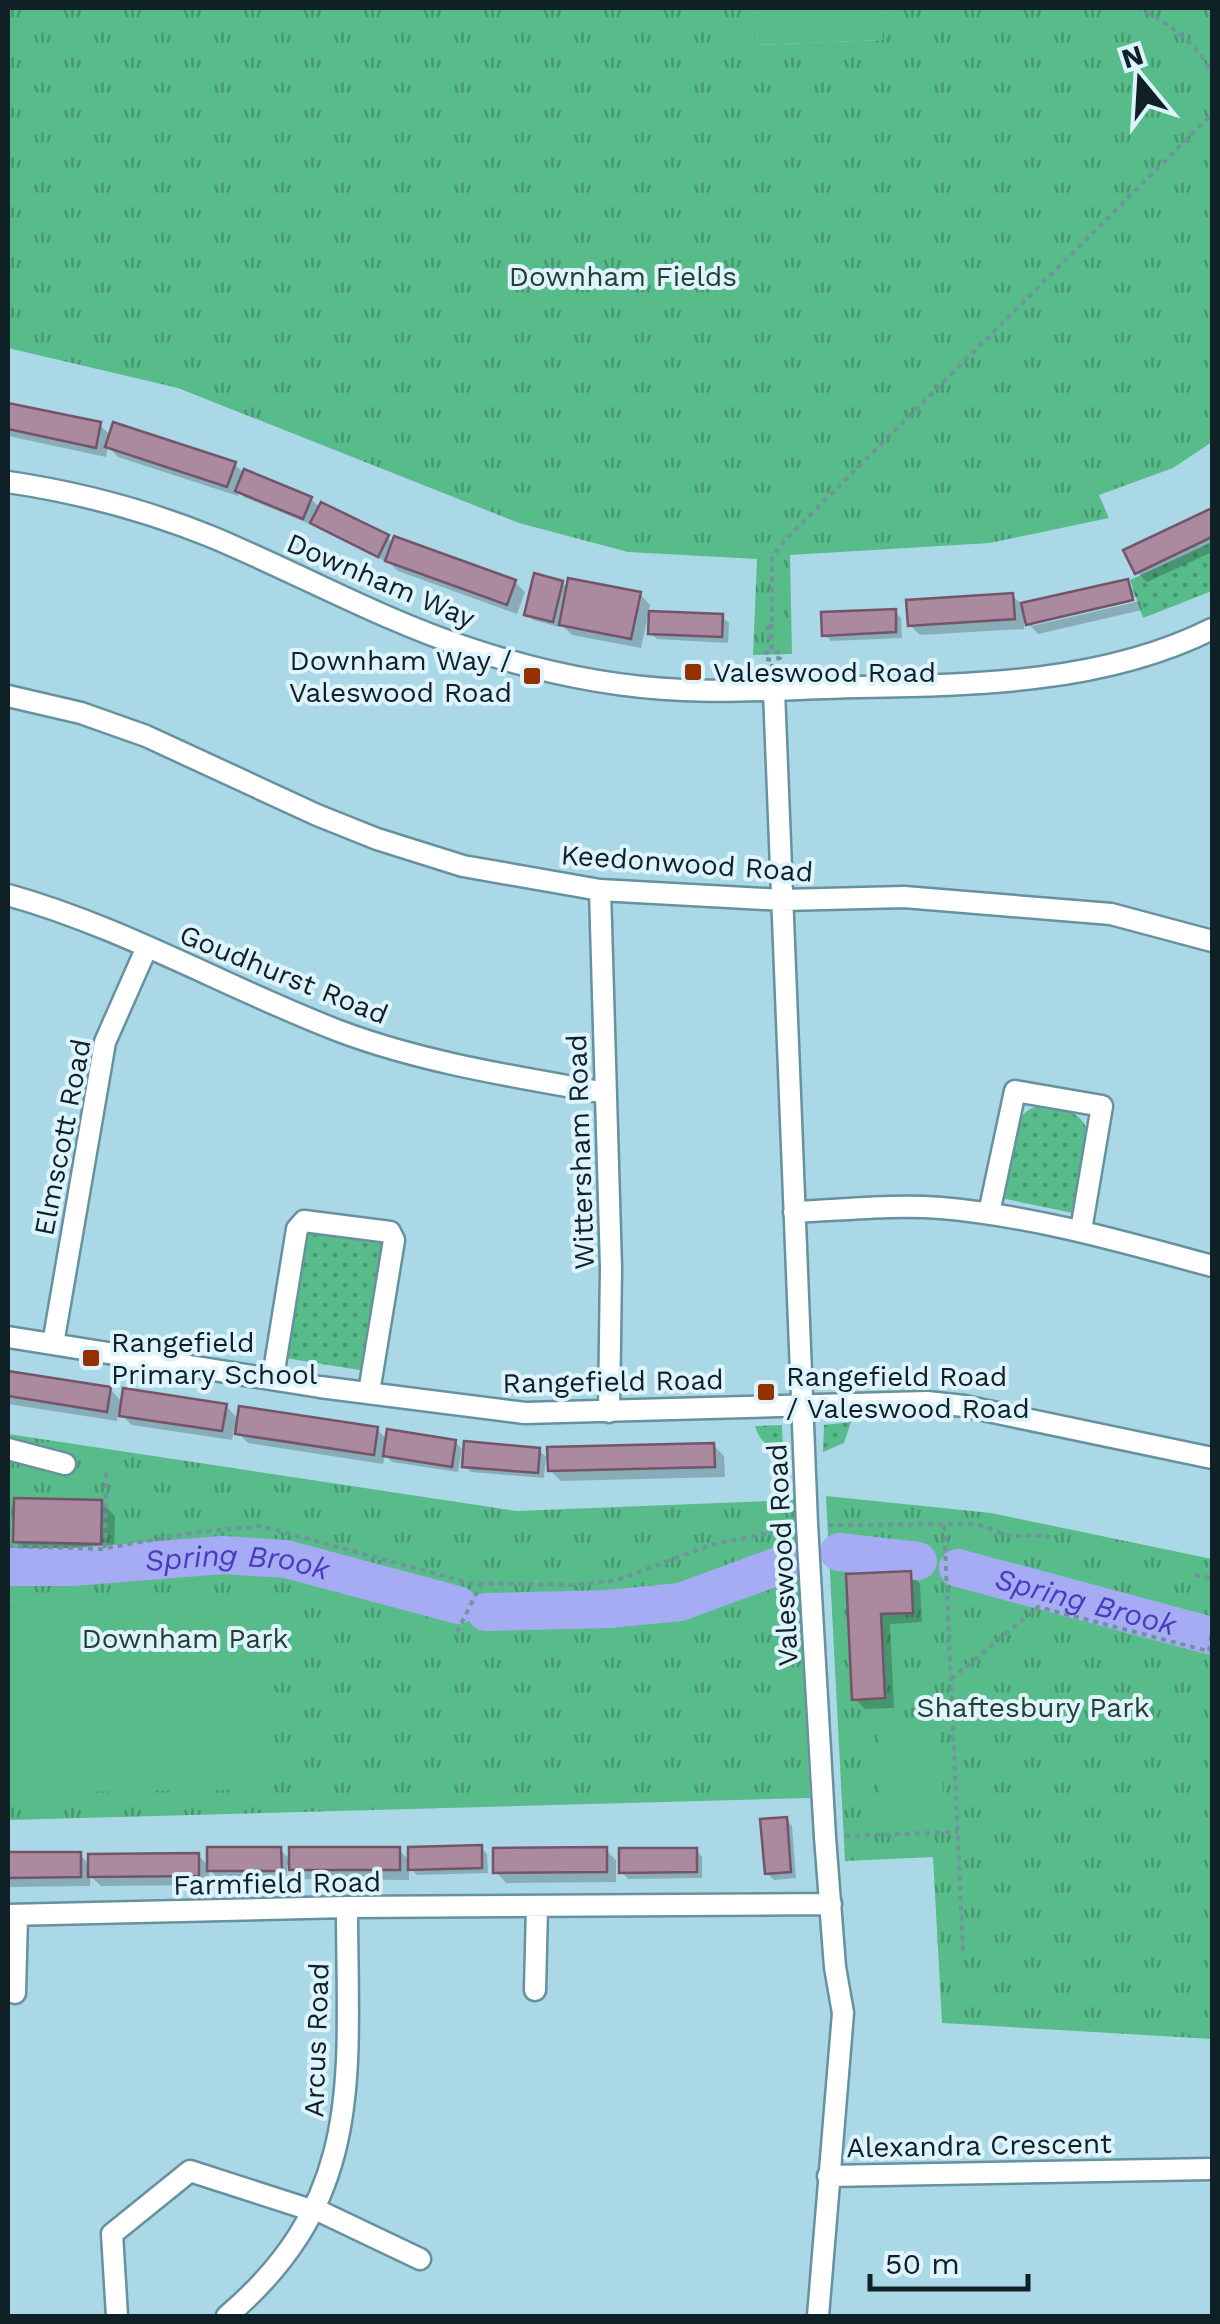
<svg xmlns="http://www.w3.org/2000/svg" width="1220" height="2324" viewBox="0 0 1220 2324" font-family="'Work Sans',sans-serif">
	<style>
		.grass { fill: url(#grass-dots) }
		.park { fill: url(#park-tufts) }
		.garden { fill: #58bb8a }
		.shadow { fill: #0003 }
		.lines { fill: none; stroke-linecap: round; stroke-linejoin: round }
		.river { stroke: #a6acf3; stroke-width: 38 }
		.building { fill: #ab899f; stroke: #735468; stroke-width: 2.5 }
		.minor-casing { stroke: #66919e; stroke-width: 25 }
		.path { stroke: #70939d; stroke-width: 4; stroke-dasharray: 5 5; stroke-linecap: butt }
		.minor { stroke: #fff; stroke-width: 20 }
		.poi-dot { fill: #953000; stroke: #def4fc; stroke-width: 4 }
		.labels { text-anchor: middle; stroke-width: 8; stroke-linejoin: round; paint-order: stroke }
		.park-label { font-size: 28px; fill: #253f31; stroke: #def4fc }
		.street-label { font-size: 28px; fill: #0f2026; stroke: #def4fc }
		.poi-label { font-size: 28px; fill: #0f2026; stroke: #def4fc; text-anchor: start }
		.water-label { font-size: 30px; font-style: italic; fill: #493ac0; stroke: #def4fc }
	</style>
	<defs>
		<pattern id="grass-dots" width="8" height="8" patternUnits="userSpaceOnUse" patternTransform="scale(2.5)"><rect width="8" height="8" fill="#58bb8a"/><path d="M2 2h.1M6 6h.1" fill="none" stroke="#479871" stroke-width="1.8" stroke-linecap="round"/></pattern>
		<pattern id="park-tufts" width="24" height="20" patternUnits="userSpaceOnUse" patternTransform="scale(2.5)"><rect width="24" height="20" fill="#58bb8a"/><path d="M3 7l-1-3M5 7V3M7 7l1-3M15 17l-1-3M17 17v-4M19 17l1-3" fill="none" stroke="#479871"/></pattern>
	</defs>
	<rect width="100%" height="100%" fill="#abd8e6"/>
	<path class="grass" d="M1212 542V591L1143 618 1130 580Z
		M1043 1105C1066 1109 1084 1112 1089 1137L1073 1213 1001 1198 1016 1125C1022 1113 1030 1107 1043 1105Z
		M306 1230 385 1240 366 1371 285 1358Z
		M851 1422 844 1443 823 1452 824 1425Z
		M782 1425 783 1451C767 1446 760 1442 755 1426Z"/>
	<path class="park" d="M8 8H754L756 45 882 40 881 8H1212V442L1173 468 1099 495 1109 518 990 543 790 555 792 654 753 655 757 559 628 552 519 523 178 388 8 348Z
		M8 1434 517 1511 796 1500 810 1798 8 1820Z
		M826 1496 991 1513 1212 1559V2039L942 2023 933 1857 845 1861Z"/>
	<path class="garden" d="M754 8H881L883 40 755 45Z
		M267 1604 269 1789 8 1793V1608Z
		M940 1723 944 1819 882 1822 878 1726Z"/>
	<path class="shadow" d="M8 406 100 425 111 436 234 464 245 474 311 499 320 508 387 537 394 544 515 582 525 592 517 614 398 571 386 559 385 561 319 529 311 521 310 524 244 497 239 492 238 496 118 457 108 446 106 457 8 436Z
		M1212 511V552L1147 582 1137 572 1127 551Z
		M1127 582 1139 596 1032 621V626L1140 601 1142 610 1038 634 1024 619V629L920 635 910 625 1012 595 1022 605Z
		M562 583 569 589 640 594 650 605 648 613 722 617 729 623 728 643 657 639 650 633 651 616H648L641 648 572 635 560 623 559 627 533 620 527 614Z
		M895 612 901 618 902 638 831 641 825 635Z
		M8 1374 110 1389 123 1403 226 1406 239 1420 377 1430 388 1440 455 1442 462 1449 458 1472 392 1462 385 1455 383 1464 248 1443 234 1429 232 1440 132 1425 118 1412 117 1421 8 1404Z
		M713 1445 724 1456 725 1477 561 1481 550 1470Z
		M539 1450 546 1457 544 1478 471 1472 465 1466Z
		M101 1502 115 1516 114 1557 29 1555 15 1541Z
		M910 1573 920 1584 922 1622 890 1624 894 1708 865 1709 855 1699 849 1577Z
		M786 1819 792 1826 796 1878 774 1880 767 1873Z
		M481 1848 487 1854 488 1873 417 1875 409 1867V1880L302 1879 287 1865V1876H216L209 1869V1885L101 1886 90 1876V1886L8 1887V1855L79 1854 90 1865 198 1855 210 1867 280 1850 291 1860 399 1850 411 1862Z
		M606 1850 616 1860V1882L506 1883 496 1872Z
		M696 1850 702 1857V1878L628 1879 622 1872Z"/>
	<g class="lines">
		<g class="river">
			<path d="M839 1552 918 1561"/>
			<path id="s1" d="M10 1567H72L223 1555 286 1559 458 1605"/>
			<path id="s2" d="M958 1568 1212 1636"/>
			<path d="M486 1612 609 1609 680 1602 789 1562"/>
		</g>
	</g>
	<path class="building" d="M8 403 101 422 96 448 8 429Z
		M113 422 236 462 227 487 105 447Z
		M244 469 312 497 303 519 235 491Z
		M321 502 389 535 378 557 310 523Z
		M1212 508V537L1135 574 1123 550Z
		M394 536 516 580 507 605 385 561Z
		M534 573 563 581 553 622 524 615Z
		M568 578 641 592 631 639 559 625Z
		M1128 579 1133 600 1026 625 1021 603Z
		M1013 593 1015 619 908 626 906 600Z
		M896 609V632L822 636 821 612Z
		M649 611 723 614 722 637 648 634Z
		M8 1371 111 1387 107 1412 8 1396Z
		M123 1388 227 1404 222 1431 119 1416Z
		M239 1406 378 1427 374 1455 235 1434Z
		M387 1429 456 1440 452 1467 383 1456Z
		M464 1441 540 1448 538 1473 462 1467Z
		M714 1443 715 1467 548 1471 547 1447Z
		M14 1498 102 1500 101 1544 13 1542Z
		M911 1571 913 1613 881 1614 885 1698 852 1700 846 1574Z
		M787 1817 791 1872 765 1874 760 1819Z
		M482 1845V1868L408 1870V1847Z
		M207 1847H281L282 1871H207Z
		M289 1847H400V1870H289Z
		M607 1847V1872L493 1873V1848Z
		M619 1848H697V1872L619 1873Z
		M8 1852H81V1877L8 1878Z
		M199 1853V1876L88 1877V1854Z"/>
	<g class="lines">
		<defs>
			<path id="minor" d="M8 482C76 492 148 511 212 537 298 573 380 619 468 648 536 671 612 687 683 690 741 693 799 688 857 687 977 685 1104 683 1212 629
				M774 691 807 1525 825 1837 835 1967 843 2013 818 2316
				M8 696 81 713 146 736 317 815 377 839 463 866 600 890 783 900 904 897 1111 914 1212 941
				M600 890 611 1268 609 1412
				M8 895C123 927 227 988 339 1031 424 1063 517 1077 606 1093
				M794 1212C843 1210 893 1204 941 1208 1034 1216 1123 1242 1212 1266
				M989 1213 1015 1091 1102 1106 1081 1230
				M8 1337 320 1387 525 1413 927 1402 964 1406 1212 1458
				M53 1344 105 1042 147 947
				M273 1377 297 1229 304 1221 390 1232 394 1240 369 1392
				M8 1449 65 1464
				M8 1915 347 1907 831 1904
				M535 1990 537 1906
				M15 1993 17 1915
				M828 2176 1212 2169
				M315 2209 420 2259
				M117 2316 112 2234 190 2171 314 2211
				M227 2316C367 2197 347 2074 347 1907"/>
		</defs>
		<use href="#minor" class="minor-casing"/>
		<path class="path" d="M1137 8C1166 21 1201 45 1212 76
			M772 624V651L781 653 780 658 773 659
			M772 669V660L766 659 765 653 772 651 768 627 772 624V557L785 540 1212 114
			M828 1525 974 1524C987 1526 995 1532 1007 1535 1021 1538 1035 1533 1050 1537
			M944 1526 963 1952
			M8 1546 101 1549 198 1532 261 1526 470 1583 575 1585 617 1580 711 1545 788 1529
			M105 1548 106 1470
			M1195 1575 1212 1578
			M457 1632 481 1584
			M1209 1651 1212 1631
			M951 1679 1038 1607 1212 1652
			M845 1836 958 1832"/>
		<use href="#minor" class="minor"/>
	</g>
	<g class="poi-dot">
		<rect x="683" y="662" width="20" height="20" rx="5"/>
		<rect x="522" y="666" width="20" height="20" rx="5"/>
		<rect x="81" y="1348" width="20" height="20" rx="5"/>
		<rect x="756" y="1382" width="20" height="20" rx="5"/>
	</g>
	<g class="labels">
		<g class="park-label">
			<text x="623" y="286">Downham Fields</text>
			<text x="185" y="1648">Downham Park</text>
			<text x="1033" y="1717">Shaftesbury Park</text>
		</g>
		<g class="street-label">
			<text transform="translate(381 580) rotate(23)" y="10">Downham Way</text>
			<text transform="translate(687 863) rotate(4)" y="10">Keedonwood Road</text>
			<text transform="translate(284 974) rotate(22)" y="10">Goudhurst Road</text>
			<text transform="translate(62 1137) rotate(-79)" y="10">Elmscott Road</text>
			<text transform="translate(580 1152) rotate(-92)" y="10">Wittersham Road</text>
			<text transform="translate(613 1381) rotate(-1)" y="10">Rangefield Road</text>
			<text transform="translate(782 1555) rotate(-93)" y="10">Valeswood Road</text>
			<text transform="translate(277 1883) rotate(-1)" y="10">Farmfield Road</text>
			<text transform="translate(316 2040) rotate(-88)" y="10">Arcus Road</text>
			<text transform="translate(979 2145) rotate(-1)" y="10">Alexandra Crescent</text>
		</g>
		<g class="poi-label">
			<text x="512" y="670" text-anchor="end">Downham Way /<tspan x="512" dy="32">Valeswood Road</tspan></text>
			<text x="713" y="682">Valeswood Road</text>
			<text x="111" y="1352">Rangefield<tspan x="111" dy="32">Primary School</tspan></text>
			<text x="786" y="1386">Rangefield Road<tspan x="786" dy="32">/ Valeswood Road</tspan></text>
		</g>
		<g class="water-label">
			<text dy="10" stroke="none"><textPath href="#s1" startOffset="228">Spring Brook</textPath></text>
			<text dy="10" stroke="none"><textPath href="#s2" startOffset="132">Spring Brook</textPath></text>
		</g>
	</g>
	<rect width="1220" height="2324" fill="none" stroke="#0f2026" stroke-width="20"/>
	<g transform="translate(1140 80) rotate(342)" stroke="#def4fc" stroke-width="8" paint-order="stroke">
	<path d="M0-8L18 38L0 25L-18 38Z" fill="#0f2026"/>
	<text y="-15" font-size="28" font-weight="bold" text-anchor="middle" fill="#0f2026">N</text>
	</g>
	<path d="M870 2274v15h158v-15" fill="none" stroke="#0f2026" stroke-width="5"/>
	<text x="885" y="2274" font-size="30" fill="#0f2026" stroke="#def4fc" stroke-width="8" paint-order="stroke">50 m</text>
</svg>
